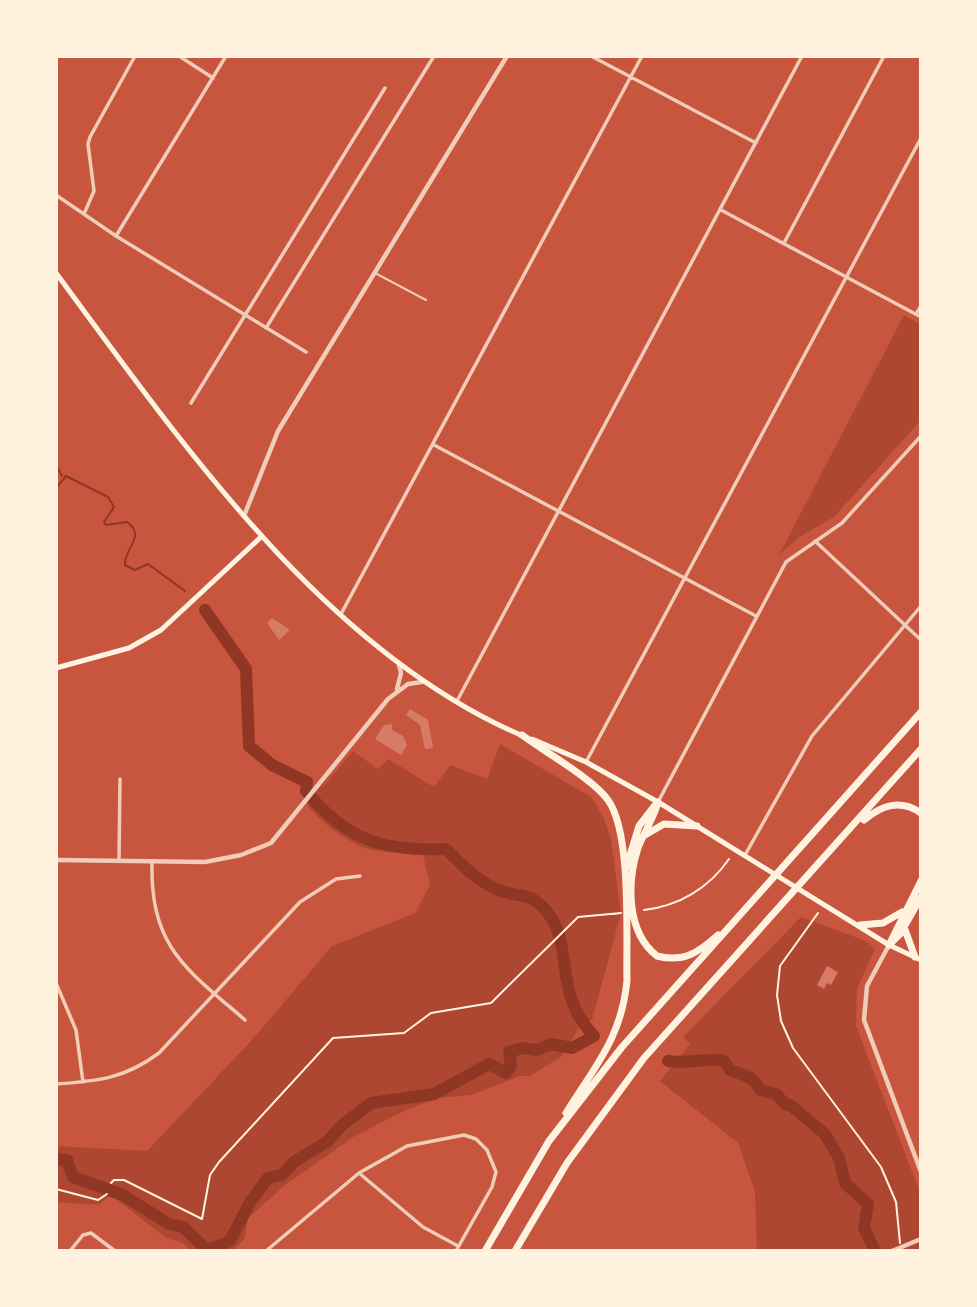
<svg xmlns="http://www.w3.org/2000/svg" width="977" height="1307" viewBox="0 0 977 1307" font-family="'Nunito Sans',sans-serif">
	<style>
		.green { fill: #ae4732 }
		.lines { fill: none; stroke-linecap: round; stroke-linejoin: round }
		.stream { stroke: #8f3625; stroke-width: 2 }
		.river { stroke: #8f3625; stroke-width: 12 }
		.building { fill: #d67c66 }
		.path { stroke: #fff3e0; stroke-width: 2 }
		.service { stroke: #f1ccb7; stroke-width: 2 }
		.minor { stroke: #f1ccb7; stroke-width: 3.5 }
		.tertiary { stroke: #f1ccb7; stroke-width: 4.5 }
		.secondary { stroke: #fff3e0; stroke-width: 5 }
		.motorway { stroke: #fff3e0; stroke-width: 7 }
	</style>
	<rect width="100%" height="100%" fill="#c8553d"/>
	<path class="green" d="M904 315 921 325V420L834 517 801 536 779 555Z
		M500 744 591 797 603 816 611 839 621 913 592 1020 583 1021 562 1056 530 1076H520L471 1095 438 1098 406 1110 353 1137 284 1186 248 1218 244 1240 232 1251H192L183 1243 166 1238 111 1195 99 1205 56 1202V1146L147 1151 251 1041 332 946 415 913 430 885 423 855C405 853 386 853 369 849 353 846 309 816 306 800L347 748 320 790 353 751 378 769 388 759 434 787 450 765 487 779Z
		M801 917 866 941 875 949 857 989 856 1026 921 1195V1251H757L755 1192 738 1143 660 1081 690 1044 683 1037Z"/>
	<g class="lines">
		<path class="stream" d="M56 465 62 476
			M56 488 66 476 108 497 114 507 104 522 106 525 127 522C147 537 124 547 125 565L135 570 148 564 185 591"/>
		<path class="river" d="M668 1061C687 1064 712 1057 724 1061L730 1070C743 1075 754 1076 760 1090L776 1094 785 1104 790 1105 825 1134 839 1158 845 1183 868 1204 864 1228 875 1251
			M56 1159 67 1160 73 1177 123 1195 169 1224 183 1227 207 1250 230 1241 250 1202 268 1178 282 1175 294 1162 328 1141 341 1126 371 1103 434 1094 489 1064 506 1073 511 1065 509 1052 522 1048 537 1050 551 1044 572 1048 594 1036C552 992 575 950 548 913 531 890 518 899 496 889 476 880 462 865 446 849 383 851 347 841 306 791L307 782 272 765 249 746 246 669 205 610"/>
	</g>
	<path class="building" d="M272 618 290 630 279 640 267 623Z
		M410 709 428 720 433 748 425 749 420 725 406 715Z
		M392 724V730L403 736 407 745 401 755 375 739 384 725Z
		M827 966 838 972 831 985 827 983 824 989 817 985Z"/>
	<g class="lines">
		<path class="path" d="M644 910C679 906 709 888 729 859
			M818 913 780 966 777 995 781 1021 793 1048 881 1167 896 1202 900 1243
			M111 1183 114 1180H124L202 1219 210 1175 219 1162 333 1038 404 1033 431 1013 491 1003 578 917 621 913 613 914
			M56 1189 98 1200 107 1194"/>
		<path class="service" d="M375 273 426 300"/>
		<path class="minor" d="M179 56 213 78
			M591 56 756 143
			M56 195 116 236 306 352
			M721 210 921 317
			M84 214 94 191 88 144 90 137 135 56
			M116 236 226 56
			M784 243 884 56
			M916 314 921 306
			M266 328 434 56
			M191 403 385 88
			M434 445 756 616
			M815 541 921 640
			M341 614 642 56
			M457 701 802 56
			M586 762 921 138
			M658 802 786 562 842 523 921 436
			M745 855 812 736 921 606
			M119 860 120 779
			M152 861C150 947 185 968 245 1020
			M56 983 76 1030 83 1082
			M56 1084C98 1081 124 1079 159 1053L300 902 336 879 360 876
			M359 1173 423 1227 458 1246
			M70 1251 83 1235 91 1233 115 1251
			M266 1251 359 1173 407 1146 464 1135 476 1139 487 1150 496 1172 492 1187 456 1251
			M715 1251H718"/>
		<path class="tertiary" d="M244 516 278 431 507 56
			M397 689 401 673 399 665
			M56 860 205 862 241 855 271 843 388 699 408 684 422 682
			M889 945 867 986 864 1020 921 1172
			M892 1251 921 1239"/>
		<path class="secondary" d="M56 273C181 442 324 651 523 736
			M56 668 129 648 161 630 261 537
			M532 739 586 762 658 802 889 945 921 960"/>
		<path class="motorway" d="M522 735C545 752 593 779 608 800 632 833 626 938 627 981 621 1039 595 1066 566 1113
			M658 802C654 818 644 832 638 848 627 882 626 932 657 956 684 963 699 952 718 935
			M864 820C882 805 900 799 921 813
			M645 835 664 824 697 826
			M626 868 639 826 656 804
			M860 925 883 923 902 912
			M904 927 915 957
			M891 943 900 934 921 897
			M889 945 921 881
			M485 1251 549 1141 622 1047 921 712
			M515 1251 567 1163 644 1058 921 749"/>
	</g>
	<rect width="977" height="1307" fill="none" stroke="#fff3e0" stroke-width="116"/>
</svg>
